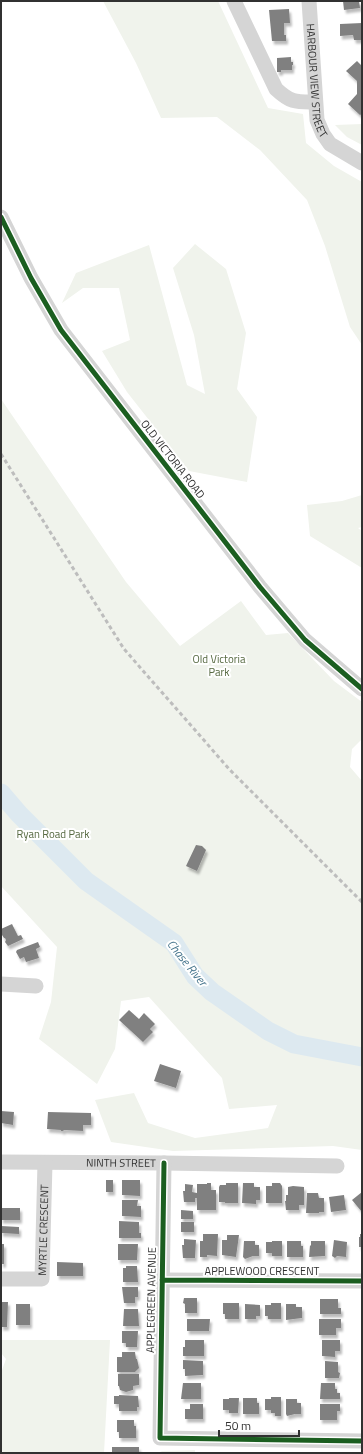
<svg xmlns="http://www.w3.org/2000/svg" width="363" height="1454" viewBox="0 0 363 1454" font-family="'Titillium Web',sans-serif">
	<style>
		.green { fill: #f0f3ec }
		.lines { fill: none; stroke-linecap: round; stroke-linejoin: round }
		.river { stroke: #dde9f0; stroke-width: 19 }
		.building { fill: #808080; filter: url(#shadow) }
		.minor { stroke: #d5d5d5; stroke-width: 15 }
		.rail { stroke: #bdbdbd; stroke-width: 3; stroke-dasharray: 4 3; stroke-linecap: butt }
		.cycleway-casing { stroke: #fff; stroke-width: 8 }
		.cycleway { stroke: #1b5e20; stroke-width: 5 }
		.labels { text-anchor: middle; stroke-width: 4; stroke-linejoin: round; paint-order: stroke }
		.street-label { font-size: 11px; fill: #313131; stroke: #fff }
		.park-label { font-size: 11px; fill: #566941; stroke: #fff }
		.water-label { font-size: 12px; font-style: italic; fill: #45748c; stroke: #fff }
	</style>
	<defs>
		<filter id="shadow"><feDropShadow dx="2" dy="3.5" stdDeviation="1" flood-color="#0004"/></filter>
	</defs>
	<rect width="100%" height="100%" fill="#fff"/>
	<path class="green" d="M103 1H218L268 108 303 114 306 143 334 166 362 182V345L350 327 325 246 307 200 260 150 217 117 161 118 136 63Z
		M362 124V145L347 137 335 125Z
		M195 244 226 269 246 333 237 389 257 417 247 482 189 471 127 392 102 351 130 340 119 288H83L62 303 76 273 149 245 187 385 205 394 194 335 173 268Z
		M1 399 126 582 180 646 241 601 266 635 288 633 334 681 362 702V739L352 749 350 767 362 781V1150L333 1146 173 1151 111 1142 95 1100 134 1093 148 1123 195 1138 268 1128 277 1105 229 1109 222 1078 149 997 121 1001 115 1049 97 1084 39 1039 51 1002 57 947 1 886Z
		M362 495V527L358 528 362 531V568L310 536 307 505 342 501Z
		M1 1340H110L104 1453H3L1 1447V1373L6 1359 1 1353Z
		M195 1450V1453H158L162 1451Z"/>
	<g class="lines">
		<path class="river" d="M1 793 19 814 86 881 174 943 195 976 212 992 268 1031 294 1044 362 1057"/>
	</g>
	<path class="building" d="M343 1H359L360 8 344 10Z
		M289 9 290 23H284V35H286V41H272L269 10Z
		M362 23V40H354L353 35 340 36V24Z
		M291 57V62H293V65H292V70H281V72H277V58Z
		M357 61 362 66V114L360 115 348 104 357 94V81L346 71Z
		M196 845 202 846 206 850 197 871 186 866Z
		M12 924 18 936 21 935 23 939 8 946 5 942 6 940 5 938H4L2 935 1 929Z
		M38 942 40 947 36 949 39 958 26 962 24 957 20 959 16 952 17 950Z
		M129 1010 139 1019 144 1013 155 1024 150 1029 153 1032 143 1042 119 1020Z
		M160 1064 181 1071 176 1088 154 1081Z
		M1 1111 14 1112 13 1125 1 1123Z
		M48 1112 91 1113V1125H83V1131L64 1130 63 1131H61V1130L47 1129Z
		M106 1180H113V1192H106Z
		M122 1180H140V1196L122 1195Z
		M207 1183H211V1190H216V1210H197V1184H207Z
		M226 1183H238V1203H225V1202H219V1187L220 1185H226Z
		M243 1183H254V1187H260V1200H256V1204L242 1203Z
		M272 1183H280L282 1186V1203H266V1186H272Z
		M185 1184 193 1185 192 1192 197 1193V1198H195V1202H184L183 1191H185Z
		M293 1186 304 1187V1205H299V1210H286L285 1201H286V1195H288V1187Z
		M362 1192V1212L352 1200Z
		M307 1193H318L319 1198H324V1212H319V1213H306Z
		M344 1195 346 1210 331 1212 329 1197Z
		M122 1200H138L137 1206H141V1217L122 1216Z
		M1 1208H20V1220H1Z
		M181 1210 193 1211V1219H181Z
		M119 1221 139 1222V1233H141V1238H119Z
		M181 1222H194V1232H181Z
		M1 1226 19 1227V1234L1 1233Z
		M203 1234H218L217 1256 207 1255V1257H200V1241H203Z
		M360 1234H362V1247H359V1237H360Z
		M227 1235H239L236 1257 222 1255V1240H227Z
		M184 1239 196 1240 195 1258H183L182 1245H184Z
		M334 1240 347 1242 346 1257 337 1256 335 1258 332 1256Z
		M244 1241H255V1245H259V1256H253L245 1259 243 1257Z
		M272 1241H282V1256H272V1253H266V1242H272Z
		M287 1241H301V1246H303V1257H287Z
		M311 1241H325V1256L309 1257 310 1245 311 1246Z
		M1 1244H4V1264H1Z
		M118 1244H138L137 1260H118Z
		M57 1262 83 1263V1276H57Z
		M126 1266H137L138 1282H123V1268H126Z
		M122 1287H138V1297H135V1303H124Z
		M184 1298H197V1313H185V1304L183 1303Z
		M320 1299H338V1308H341V1314H320Z
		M1 1302H8L7 1327H1Z
		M223 1303H239V1319H225V1314H223Z
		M271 1303H281V1319H268V1316H265V1305H271Z
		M16 1304H30V1325H16Z
		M245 1304 260 1305V1316H256V1319H245Z
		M286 1304H296V1307H302V1318L286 1320Z
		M124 1309H138L139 1326H123Z
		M187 1319H210L209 1331H187Z
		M319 1319H341V1328H336V1335H319Z
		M122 1331H138L137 1347H126V1343H122Z
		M185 1340H204V1356H183V1347H185Z
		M322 1340H340V1351H335V1357L322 1356Z
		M122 1352H135L136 1359H137L139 1368 135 1372H117V1357H122Z
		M183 1360 203 1361V1375L185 1376V1369H183Z
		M325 1361 338 1362V1372L340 1373 339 1378H325Z
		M118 1374H139V1385L133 1386V1390L126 1392 120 1390 119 1386H118Z
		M183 1383H201V1399H181Z
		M321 1383H335V1389H337V1393H340V1399H320Z
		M119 1395 138 1396 139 1407H137V1411H119V1404H114V1396H119Z
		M271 1397H281V1416H275V1413H271V1410H265V1399H271Z
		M229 1398H239L238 1413H229V1410H223V1399H229Z
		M243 1398H257V1403H259V1414H243Z
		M286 1399H297V1403H301V1414H295L287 1416 286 1414Z
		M190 1404H203V1419H185V1409H190Z
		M320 1404H340V1411H337V1420H320Z
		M117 1420H134V1426H136V1438H119V1432H117Z
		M112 1447H139V1452H135V1453H112Z"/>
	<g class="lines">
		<g class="minor">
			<path d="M234 1 276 89C291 103 296 102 315 102"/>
			<path id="s1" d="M309 1 317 120 323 134 330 144 362 163"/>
			<path d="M1 217 31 278 61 330 260 587 305 640 362 689"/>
			<path d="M1 984 36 986"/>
			<path id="s2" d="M1 1162 164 1163 337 1166"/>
			<path d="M164 1163 160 1438 362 1441"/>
			<path id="s3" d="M1 1279H42L45 1163"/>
			<path d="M162 1280 362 1281"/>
		</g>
		<path class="rail" d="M1 454 124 649 230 770 362 902"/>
		<defs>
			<path id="cycleway" d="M1 217 31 278 61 330 260 587 305 640 362 689
				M164 1163 160 1438 362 1441
				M162 1280 362 1281"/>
		</defs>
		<use href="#cycleway" class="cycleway-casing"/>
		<use href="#cycleway" class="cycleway"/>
	</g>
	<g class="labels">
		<g class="street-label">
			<text dy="4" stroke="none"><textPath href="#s1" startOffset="80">HARBOUR VIEW STREET</textPath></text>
			<text transform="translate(173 459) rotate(52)" y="4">OLD VICTORIA ROAD</text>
			<text dy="4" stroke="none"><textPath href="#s2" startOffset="120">NINTH STREET</textPath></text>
			<text dy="4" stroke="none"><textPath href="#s3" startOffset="90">MYRTLE CRESCENT</textPath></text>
			<text x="262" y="1275">APPLEWOOD CRESCENT</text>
			<text transform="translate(151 1300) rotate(-89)" y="4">APPLEGREEN AVENUE</text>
		</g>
		<g class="park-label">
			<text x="219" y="663">Old Victoria<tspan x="219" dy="13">Park</tspan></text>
			<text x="53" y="838">Ryan Road Park</text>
		</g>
		<g class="water-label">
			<text transform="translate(187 963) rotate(51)" y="4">Chase River</text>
		</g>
	</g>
	<rect width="363" height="1454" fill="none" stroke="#313131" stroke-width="4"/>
	<path d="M219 1430v6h80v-6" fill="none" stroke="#313131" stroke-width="2"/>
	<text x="225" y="1430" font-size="12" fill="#313131" stroke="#ffffff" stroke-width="3" paint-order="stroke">50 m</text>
</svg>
